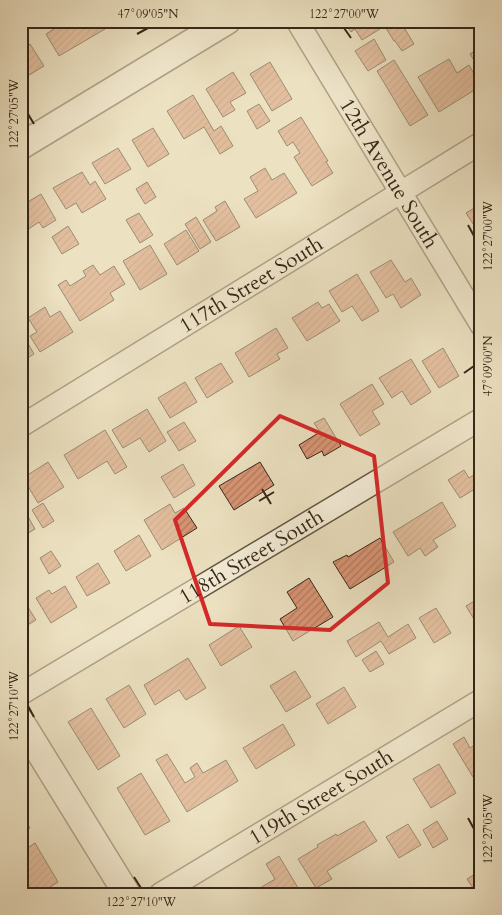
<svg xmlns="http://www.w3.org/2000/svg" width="502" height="915" viewBox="0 0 502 915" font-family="Cardo,serif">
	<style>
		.building { fill: url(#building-hatch); stroke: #362718 }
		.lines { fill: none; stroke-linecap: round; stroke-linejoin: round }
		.minor-casing { stroke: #645642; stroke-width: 24 }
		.tertiary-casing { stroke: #645642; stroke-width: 29 }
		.minor { stroke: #f3ecd7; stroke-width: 21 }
		.tertiary { stroke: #f3ecd7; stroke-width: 26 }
		.marked { fill: none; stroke: #d62828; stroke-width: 4; stroke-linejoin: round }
		.ticks { fill: none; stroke: #362718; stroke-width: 2 }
		.labels { text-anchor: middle; stroke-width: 4; stroke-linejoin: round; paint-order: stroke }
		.street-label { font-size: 21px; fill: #362718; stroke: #f3ecd7 }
		.neatline { fill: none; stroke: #362718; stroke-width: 2 }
		.ticks-label { font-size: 12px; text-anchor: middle; fill: #362718 }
	</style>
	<defs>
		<pattern id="building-hatch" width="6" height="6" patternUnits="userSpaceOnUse" patternTransform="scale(1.25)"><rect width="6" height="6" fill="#d99575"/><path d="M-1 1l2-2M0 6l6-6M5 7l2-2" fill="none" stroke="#b17a5f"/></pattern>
	</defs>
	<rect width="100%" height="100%" fill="#ece1c1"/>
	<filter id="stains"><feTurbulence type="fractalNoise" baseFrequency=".004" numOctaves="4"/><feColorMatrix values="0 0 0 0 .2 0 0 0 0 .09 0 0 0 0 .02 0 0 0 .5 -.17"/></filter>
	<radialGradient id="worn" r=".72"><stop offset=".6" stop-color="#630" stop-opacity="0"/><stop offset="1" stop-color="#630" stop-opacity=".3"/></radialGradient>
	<path class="building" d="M66 21H100L105 29 59 56 46 34Z
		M344 21H375L380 29 362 40 355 29 351 32Z
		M391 21H400L414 44 402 51 395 41H394L384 25Z
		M374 39 386 60 368 71 355 51Z
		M30 44 44 66 21 80V49Z
		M481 47V71L470 54Z
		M449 59 457 73 469 65 481 86 439 112 418 77Z
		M394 60 428 115 410 126 377 71Z
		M270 62 292 99 272 111 250 74Z
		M233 72 246 93 230 102 235 110 223 117 206 89Z
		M193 95 214 131 221 126 233 146 220 154 204 127 184 139 167 111Z
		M259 104 270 121 257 129 247 111Z
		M301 117 328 161 326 162 333 173 312 186 294 157 300 153 293 142 287 146 278 131Z
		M153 128 169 154 148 167 132 140Z
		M118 148 131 169 105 184 92 163Z
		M265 168 272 180 284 173 297 193 256 218 244 199 258 191 250 177Z
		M82 172 90 185 95 181 106 199 82 213 76 203 66 209 53 188Z
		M147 182 156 197 145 204 136 189Z
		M41 194 56 220 43 228 39 222 27 230 21 221V206Z
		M225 201 240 227 216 241 203 220 217 211 215 207Z
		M481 204V236L466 213Z
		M139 213 153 235 140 243 126 220Z
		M196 217 211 242 200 249 185 224Z
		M68 226 79 244 62 254 52 237Z
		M186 230 199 251 177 265 164 244Z
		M150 245 167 274 140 290 123 261Z
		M391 260 405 282 411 278 421 295 401 308 393 294 386 298 370 272Z
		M93 265 100 275 114 266 125 284 110 293 114 300 80 321 58 285 66 280 70 286 86 276 83 271Z
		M357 274 379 311 362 321 352 306 342 312 329 291Z
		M318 302 322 308 329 304 340 321 307 341 292 318Z
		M45 307 50 317 60 311 73 332 40 352 30 336 37 332 28 318Z
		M276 328 288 348 277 354 280 359 249 377 235 353Z
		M22 333 34 354 21 362V334Z
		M443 348 459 376 439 388 422 361Z
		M411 359 431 392 411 405 402 391 392 398 379 378Z
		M221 363 233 382 207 398 195 378Z
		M185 382 197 402 170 418 158 398Z
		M372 384 384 404 372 411 380 424 360 436 340 404Z
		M147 409 166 441 149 452 140 438 123 448 112 430Z
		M324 418 341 446 324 456 322 451 307 459 299 445 320 432 314 423Z
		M184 422 196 441 179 451 167 432Z
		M105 430 127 467 115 474 107 461 78 479 64 455Z
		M48 462 64 487 38 503 23 478Z
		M260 462 274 485 234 510 219 486Z
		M183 464 195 485 174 498 161 477Z
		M464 470 469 478 478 472 481 476V488L480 486 460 498 448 480Z
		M442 502 456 526 433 540 438 547 425 556 420 548 408 556 393 532Z
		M43 503 54 521 43 528 32 510Z
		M170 504 175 513 184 508 197 528 162 550 144 520Z
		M26 513 35 529 25 535 21 530V517Z
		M139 535 151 556 126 571 114 551Z
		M380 538 394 562 350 589 333 562 347 555 348 557Z
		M51 551 61 566 49 574 40 558Z
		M98 563 110 583 87 596 76 577Z
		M309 578 333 617 293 641 280 619 297 608 287 592Z
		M65 586 77 607 51 623 36 598 49 590 52 594Z
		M21 596 36 620 21 629Z
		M481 597V631L466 606Z
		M436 608 451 633 434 643 419 618Z
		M379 622 388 637 408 624 416 638 389 654 381 641 356 657 347 641Z
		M239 626 252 647 221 666 209 645Z
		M376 651 384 664 370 672 362 660Z
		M188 658 206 688 186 700 179 690 155 705 144 685Z
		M295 671 311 697 286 712 270 686Z
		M129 685 146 714 124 728 106 699Z
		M344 687 356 707 328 724 316 704Z
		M91 708 120 756 98 770 68 722Z
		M283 724 295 745 256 769 243 748Z
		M464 737 470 748 481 741V772L473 777 453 744Z
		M167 754 185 783 195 777 190 768 197 763 203 773 226 760 238 781 187 812 156 760Z
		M439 764 456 793 431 808 413 779Z
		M141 773 170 821 145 835 117 788Z
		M21 814 30 828 21 833Z
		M364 821 377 841 327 871 332 879 316 888 298 859 318 847 317 845 336 834 337 836Z
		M437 821 448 839 433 848 423 830Z
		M408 824 421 845 399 858 386 837Z
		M35 843 58 882 39 894H26L21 886V852Z
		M279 856 301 893 299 894H250L275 879 266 864Z
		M481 870V894H477L467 879Z"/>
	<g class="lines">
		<defs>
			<g id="minor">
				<path id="s1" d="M297 21 481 325"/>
				<path id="s2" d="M21 426 481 143"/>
				<path id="s3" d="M21 694 481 419"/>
				<path id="s4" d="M160 894 481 700"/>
			</g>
			<path id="tertiary" d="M21 146 227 21
				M21 722 127 894"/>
		</defs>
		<use href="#minor" class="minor-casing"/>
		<use href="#tertiary" class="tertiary-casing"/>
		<use href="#minor" class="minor"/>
		<use href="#tertiary" class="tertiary"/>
	</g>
	<path d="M0 0H502V915H0ZM280 416 374 456 388 583 330 630 210 624 175 520Z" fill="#ece1c1" fill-opacity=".55" fill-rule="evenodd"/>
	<path class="marked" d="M280 416 374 456 388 583 330 630 210 624 175 520Z"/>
	<path class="ticks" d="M344 28 351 38M137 34 148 28M28 114 34 124M468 225 474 236M464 373 474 366M262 489 271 504M259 501 274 492M28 706 34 717M468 818 474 829M134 877 141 888"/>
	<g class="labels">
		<g class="street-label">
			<text dy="7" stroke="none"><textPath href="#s1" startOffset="178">12th Avenue South</textPath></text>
			<text dy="7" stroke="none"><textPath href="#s2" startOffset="270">117th Street South</textPath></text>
			<text dy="7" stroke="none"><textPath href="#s3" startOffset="268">118th Street South</textPath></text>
			<text dy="7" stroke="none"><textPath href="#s4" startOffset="188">119th Street South</textPath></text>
		</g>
	</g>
	<rect width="502" height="915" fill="none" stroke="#ece1c1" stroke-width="55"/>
	<rect x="28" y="28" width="446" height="860" class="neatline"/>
	<g class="ticks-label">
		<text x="148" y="18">47°09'05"N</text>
		<text x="344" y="18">122°27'00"W</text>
		<text transform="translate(14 114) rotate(-90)" y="4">122°27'05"W</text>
		<text transform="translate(488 236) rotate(-90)" y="4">122°27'00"W</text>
		<text transform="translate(488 366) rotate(-90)" y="4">47°09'00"N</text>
		<text transform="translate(14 706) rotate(-90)" y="4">122°27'10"W</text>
		<text transform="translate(488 829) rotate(-90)" y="4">122°27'05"W</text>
		<text x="141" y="906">122°27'10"W</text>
	</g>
	<rect width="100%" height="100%" filter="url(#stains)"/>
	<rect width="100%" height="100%" fill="url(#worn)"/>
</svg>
